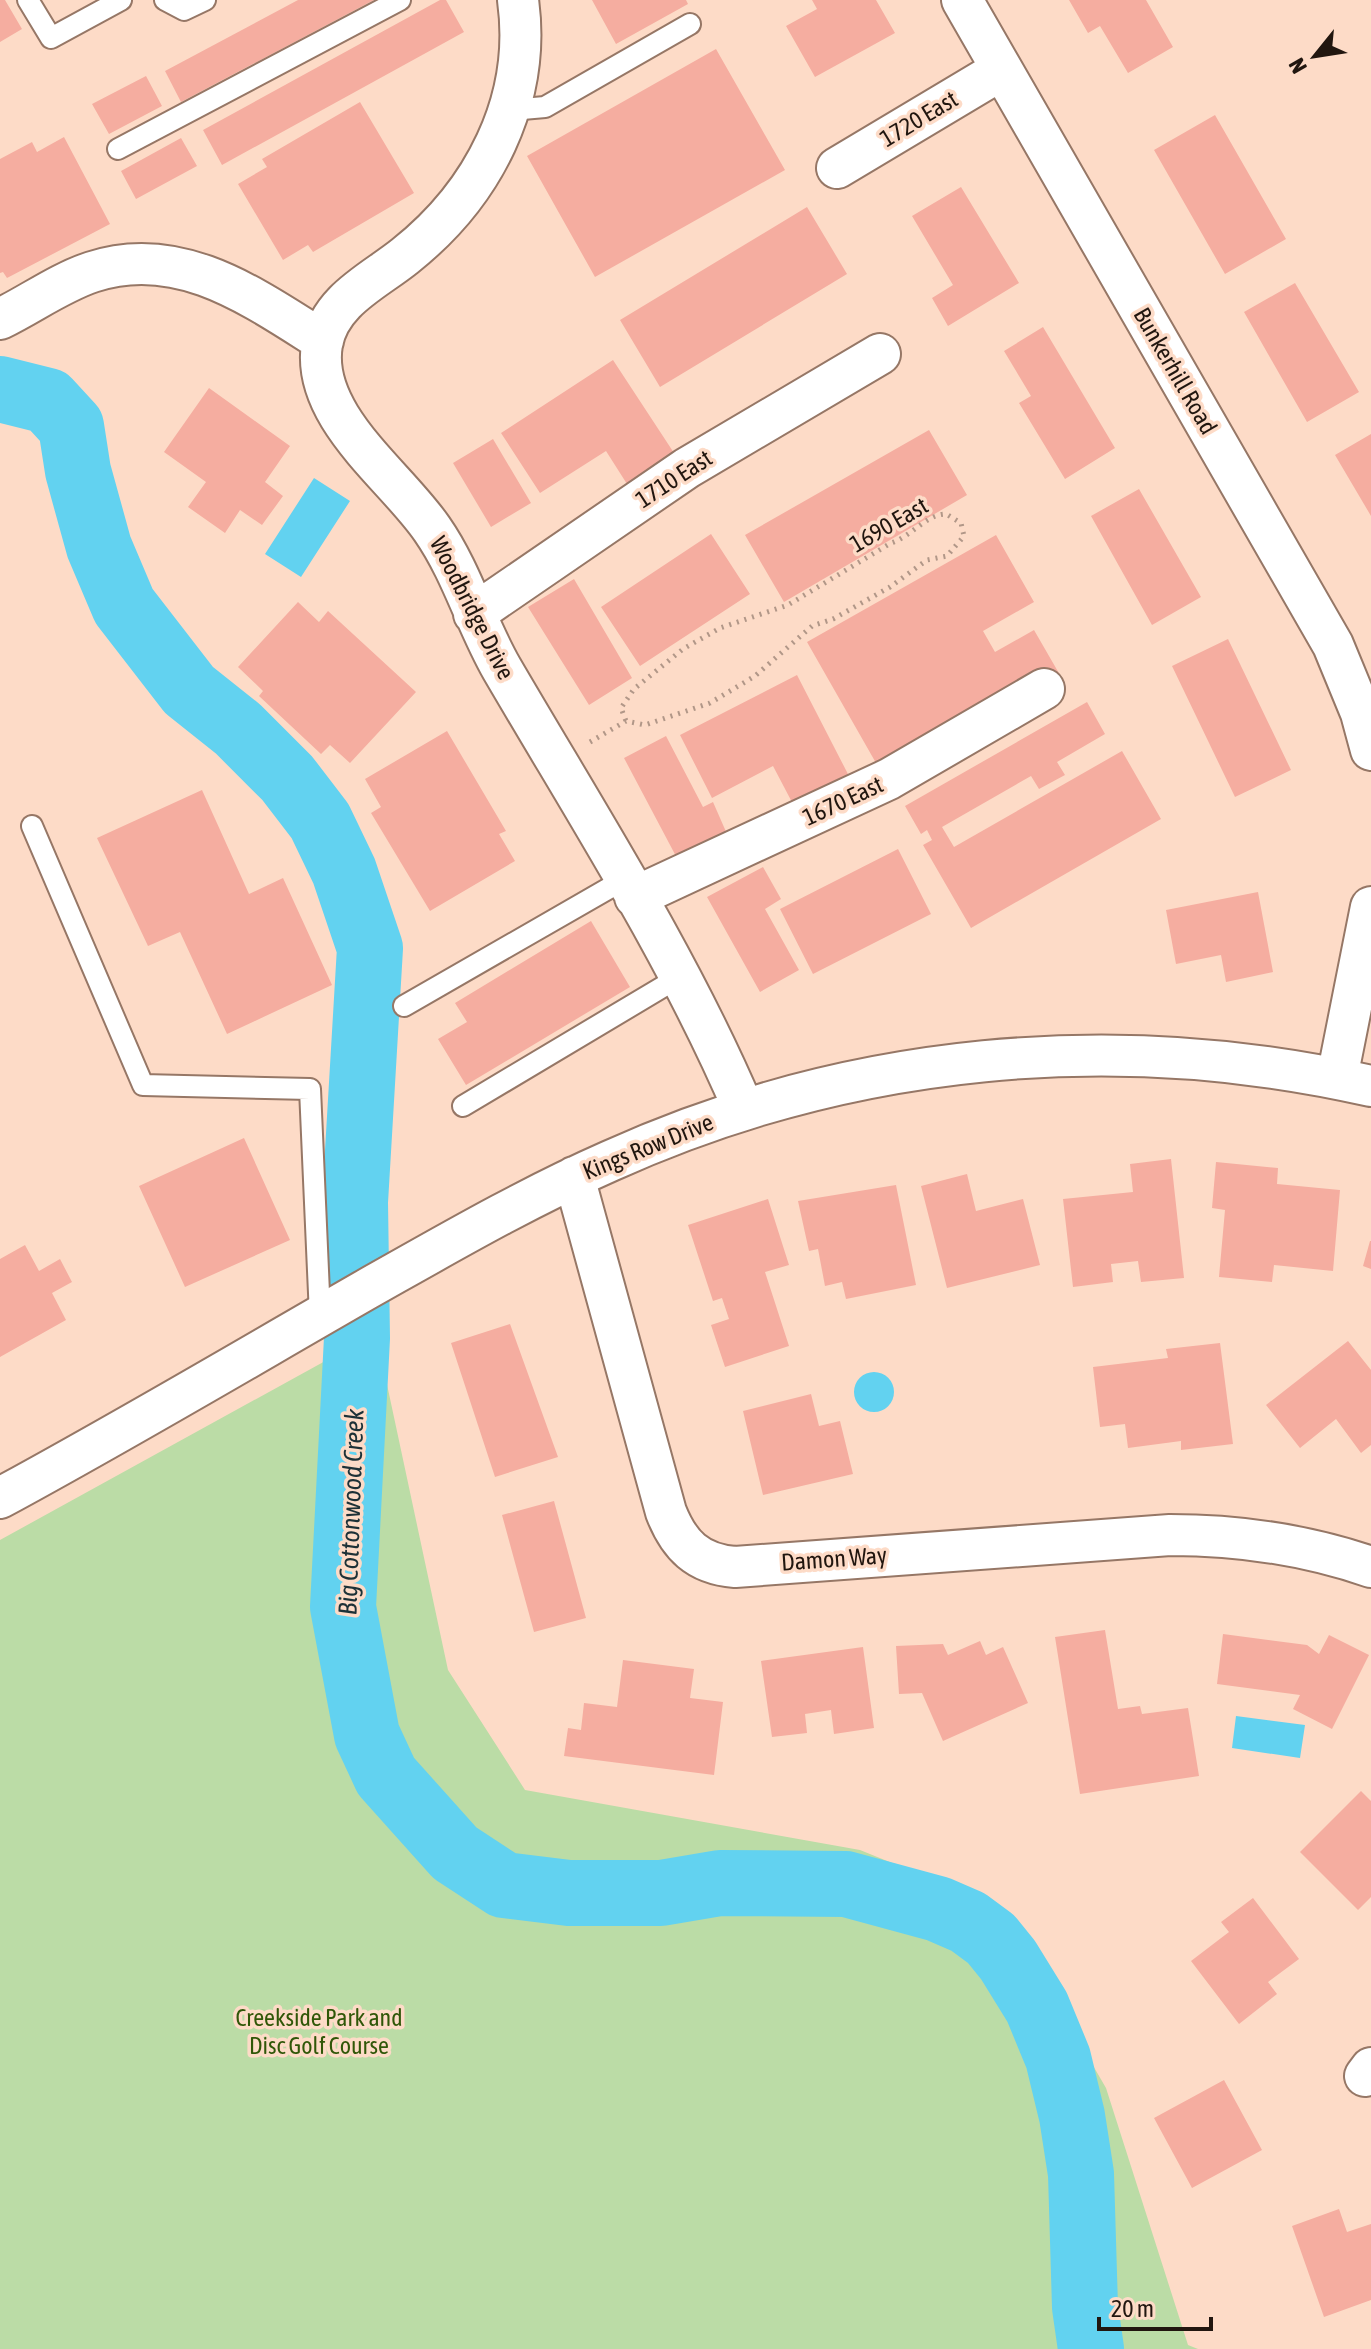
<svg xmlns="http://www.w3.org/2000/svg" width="1371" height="2349" viewBox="0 0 1371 2349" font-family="'Asap Condensed',sans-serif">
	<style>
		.green { fill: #bbdca6 }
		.water { fill: #62d2f0 }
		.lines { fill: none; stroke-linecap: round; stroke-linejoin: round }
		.river { stroke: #62d2f0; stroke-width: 66 }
		.building { fill: #f5ada0 }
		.lane-casing { stroke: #967766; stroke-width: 24 }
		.street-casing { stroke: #967766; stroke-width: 44 }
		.path { stroke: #b19788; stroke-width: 5; stroke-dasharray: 2 6; stroke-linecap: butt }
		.lane { stroke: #fff; stroke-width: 20 }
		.street { stroke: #fff; stroke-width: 40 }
		.labels { text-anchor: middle; stroke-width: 7; stroke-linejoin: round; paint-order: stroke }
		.street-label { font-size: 24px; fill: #21160f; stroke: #fddbc7 }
		.park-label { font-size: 24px; fill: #305708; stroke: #fddbc7 }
		.water-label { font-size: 26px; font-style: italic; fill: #1d3137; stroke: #fddbc7 }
	</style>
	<rect width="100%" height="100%" fill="#fddbc7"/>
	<path class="green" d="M376 1333 448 1670 525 1790 860 1850 1001 1907 1106 2088 1188 2345 1198 2349H0V1540Z"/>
	<path class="water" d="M314 478 350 501 301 577 265 554Z
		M854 1392a20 20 0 1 1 40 0a20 20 0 1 1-40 0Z
		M1236 1716 1305 1725 1300 1758 1232 1748Z"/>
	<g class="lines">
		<path class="river" d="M0 389 48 401 71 426 78 471 99 547 124 606 189 690 238 729 287 778 320 821 344 871 370 948 355 1202 357 1338 343 1607 367 1735 386 1776 455 1853 504 1885 569 1893H661L720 1883 846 1884 938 1909 968 1922 991 1939 1008 1960 1037 2007 1058 2058 1072 2116 1081 2174 1085 2307 1091 2349"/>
	</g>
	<path class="building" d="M0 0H5L22 29 0 42Z
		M298 0H374L181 102 165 71Z
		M440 0H446L464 32 222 165 203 130Z
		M592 0H686L688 4 616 44Z
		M812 0H876L895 33 815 77 786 26 817 9Z
		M1069 0H1146L1173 47 1128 73 1100 26 1088 33Z
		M716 49 785 170 595 277 527 156Z
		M146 76 162 106 109 134 92 104Z
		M360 102 414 193 313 252 308 245 283 260 238 184 267 167 262 159Z
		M1215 115 1286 239 1225 274 1154 150Z
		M64 137 110 224 7 278 3 272 0 273V159L32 142 37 152Z
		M181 138 197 166 136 199 121 171Z
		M961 187 1019 283 948 326 932 298 953 285 912 216Z
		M807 207 847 274 660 387 620 320Z
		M1295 283 1359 392 1307 422 1244 312Z
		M1043 327 1115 448 1065 479 1019 403 1031 396 1004 351Z
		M613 360 674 453 627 484 606 451 540 493 501 433Z
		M209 388 290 446 265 482 283 496 262 525 240 510 225 533 188 507 206 482 164 452Z
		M929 430 967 495 784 602 745 535Z
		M1371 434V516L1335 455Z
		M493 439 531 503 491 527 453 463Z
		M1139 489 1201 597 1152 625 1091 516Z
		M711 534 750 594 640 666 601 607Z
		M996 535 1034 602 983 631 995 652 1034 630 1064 682 1049 691 1039 672 876 763 807 642Z
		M574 579 632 678 589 705 528 607Z
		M298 602 319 622 328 611 416 692 350 763 330 745 321 754 259 696 263 691 238 667Z
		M1228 639 1291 770 1235 797 1172 666Z
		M797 675 850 778 794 806 773 766 712 798 680 735Z
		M1087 702 1105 734 1057 762 1065 775 1039 789 1031 776 942 827 954 847 1122 751 1161 819 971 928 923 845 932 840 927 830 921 834 905 806Z
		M447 731 506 831 499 834 515 861 430 911 371 813 381 807 365 779Z
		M666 736 703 807 713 802 727 834 678 860 624 758Z
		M202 790 249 894 283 878 332 985 227 1034 180 932 148 946 97 838Z
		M898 849 931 914 813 974 780 909Z
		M763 867 781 899 765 909 799 970 760 992 707 897Z
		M1258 892 1273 972 1226 982 1221 955 1176 964 1166 910Z
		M591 921 630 987 466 1085 438 1039 467 1022 455 1003Z
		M244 1138 290 1240 185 1287 139 1186Z
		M1171 1159 1184 1278 1141 1282 1138 1261 1111 1264 1113 1282 1073 1287 1063 1199 1133 1192 1130 1164Z
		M1216 1162 1278 1168 1277 1184 1340 1190 1333 1271 1274 1265 1272 1282 1219 1277 1225 1210 1212 1208Z
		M967 1174 976 1211 1023 1199 1040 1265 947 1288 921 1186Z
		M896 1185 916 1285 846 1299 842 1282 825 1286 818 1249 809 1251 798 1201Z
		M768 1199 789 1265 765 1272 789 1346 725 1367 711 1325 729 1319 722 1298 713 1301 688 1225Z
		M1370 1241H1371V1269L1363 1266Z
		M25 1245 39 1271 60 1259 72 1282 52 1293 66 1320 0 1357V1259Z
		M510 1324 558 1457 495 1477 451 1343Z
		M1348 1341 1371 1370V1445L1361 1453 1336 1419 1300 1448 1266 1405Z
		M1220 1343 1233 1444 1181 1450V1441L1128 1448 1125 1424 1100 1427 1093 1367 1168 1358 1166 1349Z
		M811 1394 819 1426 840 1421 853 1474 763 1495 743 1411Z
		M554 1501 586 1618 534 1632 502 1515Z
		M1105 1630 1118 1709 1140 1706 1142 1714 1188 1708 1199 1776 1080 1794 1055 1637Z
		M1223 1634 1307 1645 1319 1654 1329 1635 1369 1655 1332 1729 1293 1709 1300 1695 1217 1684Z
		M980 1641 986 1655 1003 1647 1028 1703 943 1741 922 1693 899 1694 896 1646 943 1644 948 1655Z
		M863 1647 874 1728 834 1734 831 1710 805 1714 807 1733 772 1737 761 1661Z
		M623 1660 694 1669 690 1698 723 1702 714 1775 564 1756 568 1728 581 1730 584 1703 617 1707Z
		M1361 1791 1371 1801V1897L1358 1910 1300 1852Z
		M1253 1898 1299 1959 1268 1982 1277 1994 1239 2024 1191 1961 1229 1932 1221 1922Z
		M1224 2080 1262 2150 1192 2188 1154 2118Z
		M1339 2209 1347 2232 1371 2224V2300L1324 2317 1292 2226Z"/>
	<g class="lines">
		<defs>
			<path id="lane" d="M28 0 51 38 121 0
				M165 0 184 10 205 0
				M511 110 545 107 690 24
				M118 149 400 0
				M32 826 143 1085 310 1089 320 1316
				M404 1006 625 879
				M463 1106 681 976"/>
			<path id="street" d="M518 0C532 101 483 194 405 256 374 281 330 300 322 344 310 416 395 475 432 529 462 572 476 624 502 669 586 813 678 955 744 1110
				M962 0 1333 645 1361 713 1371 750
				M837 168 1001 70
				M0 319C31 304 59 283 92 272 179 243 253 297 323 341
				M474 614 687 468 880 354
				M635 897 889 779 1044 689
				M1337 1078 1371 907
				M574 1177 666 1512C679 1545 697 1564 735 1567L1170 1535C1240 1535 1304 1544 1371 1567
				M0 1498C124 1431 245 1359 367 1289 447 1244 526 1198 610 1161 849 1053 1115 1028 1371 1086
				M1365 2076 1371 2068"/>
		</defs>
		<use href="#lane" class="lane-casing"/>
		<use href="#street" class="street-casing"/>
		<path class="path" d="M590 742 626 721 645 725 710 703 755 676 812 626 833 619 890 587 927 560 947 556 964 536 961 523 946 514C926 514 911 537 891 543L788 605 720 628 683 649 634 689 621 708 626 721"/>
		<use href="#lane" class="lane"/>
		<use href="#street" class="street"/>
	</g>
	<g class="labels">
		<g class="street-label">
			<text transform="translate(919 119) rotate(-31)" y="8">1720 East</text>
			<text transform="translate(1175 371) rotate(60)" y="8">Bunkerhill Road</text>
			<text transform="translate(674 479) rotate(-33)" y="8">1710 East</text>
			<text transform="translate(889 525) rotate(-30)" y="8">1690 East</text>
			<text transform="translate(472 608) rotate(63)" y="8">Woodbridge Drive</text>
			<text transform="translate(843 801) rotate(-25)" y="8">1670 East</text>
			<text transform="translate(648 1147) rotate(-22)" y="8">Kings Row Drive</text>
			<text transform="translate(834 1559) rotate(-4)" y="8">Damon Way</text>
		</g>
		<g class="park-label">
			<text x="319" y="2026">Creekside Park and<tspan x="319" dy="28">Disc Golf Course</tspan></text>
		</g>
		<g class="water-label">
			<text transform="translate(351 1512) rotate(-88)" y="9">Big Cottonwood Creek</text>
		</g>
	</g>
	<g transform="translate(1315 56) rotate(240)" stroke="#fddbc7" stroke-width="6" paint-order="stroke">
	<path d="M0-6L14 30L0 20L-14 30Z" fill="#21160f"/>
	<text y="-12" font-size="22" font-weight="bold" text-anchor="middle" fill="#21160f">N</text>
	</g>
	<path d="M1099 2317v12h112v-12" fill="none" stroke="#21160f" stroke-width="4"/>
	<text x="1111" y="2317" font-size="24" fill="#21160f" stroke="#fddbc7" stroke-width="6" paint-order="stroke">20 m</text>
</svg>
